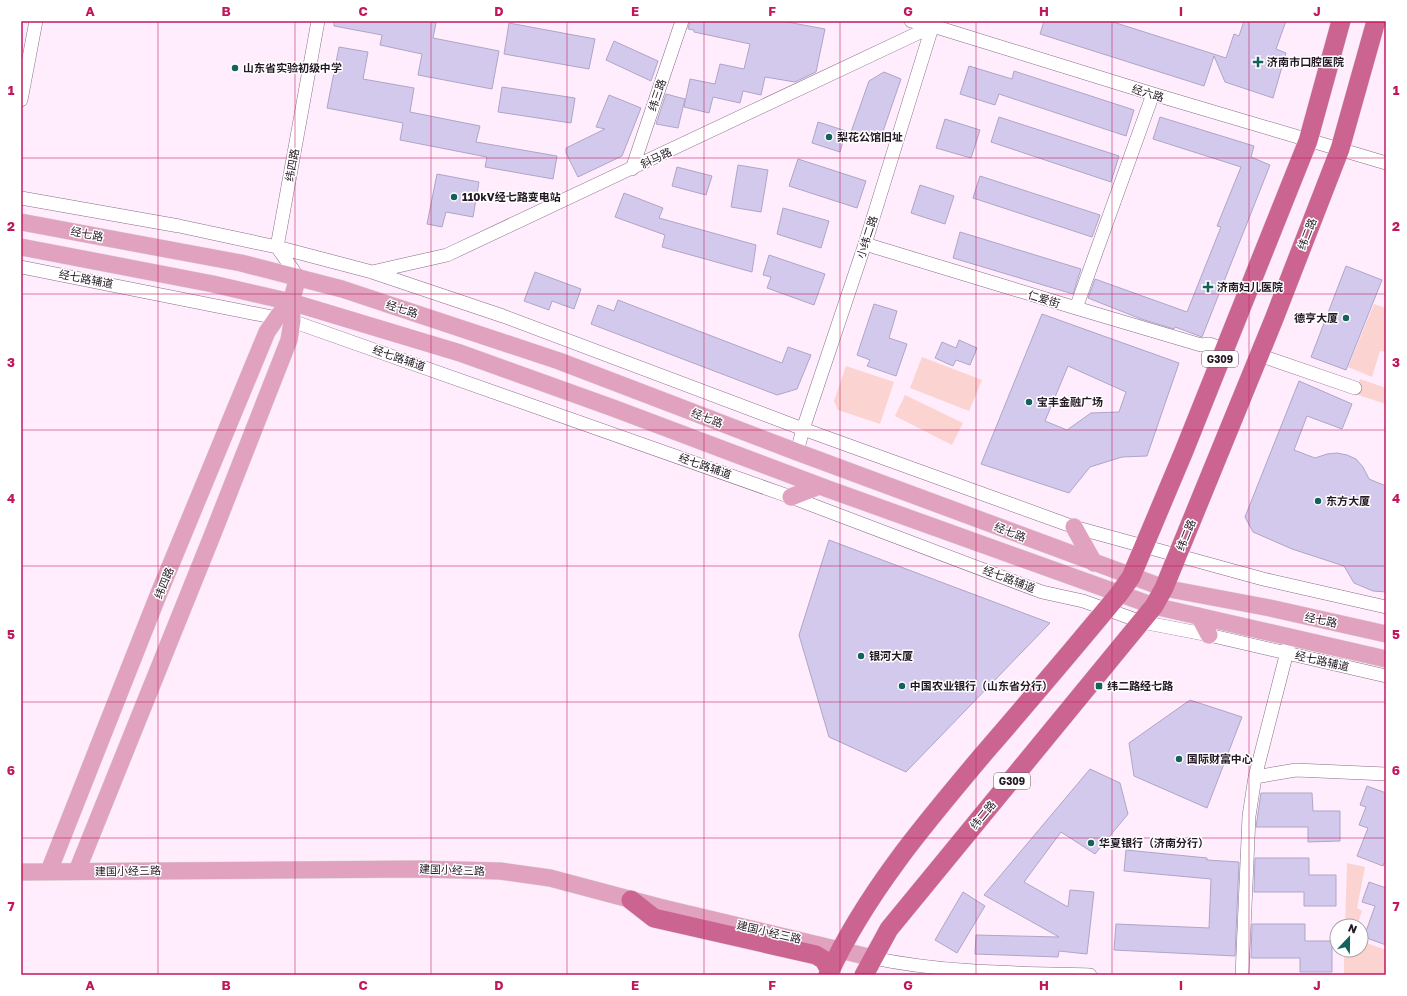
<svg xmlns="http://www.w3.org/2000/svg" width="1407" height="996" viewBox="0 0 1407 996" font-family="'Golos Text','Noto Sans SC',sans-serif">
	<style>
		.green { fill: #fbd3d1 }
		.building { fill: #d3c9ec; stroke: #aea5c7; fill-rule: evenodd }
		.lines { fill: none; stroke-linecap: round; stroke-linejoin: round }
		.minor-casing { stroke: #876e87; stroke-width: 14 }
		.major-casing { stroke: #e0dfe0; stroke-width: 18 }
		.highway-casing { stroke: #e0dfe0; stroke-width: 20 }
		.minor { stroke: #fff; stroke-width: 13 }
		.major { stroke: #e0a2be; stroke-width: 17 }
		.highway { stroke: #cc6492; stroke-width: 19 }
		.grid { fill: none; stroke: #c2185b; stroke-width: 1; stroke-opacity: 0.55 }
		.poi-dot { fill: #15625c; stroke: #fff; stroke-width: 1.5 }
		.labels { text-anchor: middle; stroke-width: 3; stroke-linejoin: round; paint-order: stroke }
		.shield { fill: #fff; stroke: #655d65; stroke-width: 1 }
		.shield-label { font-size: 10px; font-weight: bold; fill: #231823 }
		.poi-label { font-size: 11px; font-weight: bold; fill: #231823; stroke: #fff; text-anchor: start }
		.street-label { font-size: 11px; fill: #231823; stroke: #fff }
		.neatline { fill: none; stroke: #c2185b; stroke-width: 1.5 }
		.grid-label { font-size: 13px; text-anchor: middle; font-weight: bold; fill: #c2185b }
	</style>
	<rect width="100%" height="100%" fill="#ffedfe"/>
	<path class="green" d="M1374 304 1386 308V335L1384 341H1386V352L1380 351 1372 377 1348 367Z
		M922 357 982 380 969 411 910 388Z
		M846 366 894 382 880 424 838 410 834 401Z
		M1360 379 1386 388V404L1355 394Z
		M905 395 963 423 952 445 895 416Z
		M1347 863 1365 867 1357 908 1362 911 1357 926H1345Z
		M1361 941 1386 950V975H1344V950H1361Z"/>
	<path class="building" d="M334 21H428L436 23 433 38 499 51 492 89 418 75 422 54 380 45 382 35 334 26Z
		M690 21H782L825 29 816 72 795 82 765 77 761 95 743 91 740 103 713 97 709 113 684 107 690 79 715 84 720 64 744 69 750 44 694 32V30L688 29Z
		M1044 21H1110L1226 58 1234 34 1239 36 1244 21H1286L1276 49 1286 53 1273 98 1225 82 1214 56 1204 86 1040 34Z
		M509 23 595 39 589 69 504 54Z
		M614 41 658 61 651 81 606 60Z
		M339 47 368 52 363 79 414 88 410 112 480 126 476 142 557 156 553 179 485 167 487 157 400 140 403 123 327 108Z
		M969 66 1012 79 1014 71 1134 110 1126 136 999 94 995 105 960 94Z
		M884 72 901 79 879 143 851 132 869 81Z
		M502 87 575 98 571 123 498 112Z
		M666 94 685 99 678 128 656 124Z
		M609 95 641 108 622 156 578 177 566 153V148L605 129 596 127Z
		M999 117 1119 156 1111 182 991 142Z
		M1160 117 1254 146 1251 157 1270 165 1202 337 1175 327 1174 329 1141 319 1088 298 1095 279 1187 312 1221 227 1217 226 1241 167 1153 139Z
		M945 119 980 130 971 158 936 148Z
		M818 122 846 131 840 152 812 143Z
		M798 159 866 181 857 208 789 186Z
		M738 165 768 170 761 212 731 207Z
		M677 167 712 176 706 195 672 186Z
		M437 174 479 182 473 217 446 212 442 227 427 224Z
		M980 176 1100 215 1092 237 973 198Z
		M920 185 954 196 945 224 911 213Z
		M624 193 663 208 659 218 756 245 752 272 662 247 665 235 615 217Z
		M783 208 829 221 821 248 777 234Z
		M960 232 1081 269 1073 294 953 258Z
		M769 255 825 274 814 305 767 288 771 277 763 275Z
		M1346 266 1382 280 1346 370 1311 357Z
		M535 272 581 289 574 309 552 301 549 310 524 301Z
		M618 300 782 363 788 347 811 355 797 389 777 395 591 324 598 305 614 311Z
		M874 304 897 311 889 338 907 344 896 376 867 366 870 360 857 355Z
		M1042 314 1179 363 1147 456 1122 457 1090 467 1069 493 981 464ZM1068 366 1126 392 1119 412 1091 413 1067 430 1045 421Z
		M959 340 977 348 970 365 956 360 953 366 935 358 942 342 956 348Z
		M1299 381 1352 404 1342 429 1307 416 1294 450 1315 458 1327 454 1337 453 1347 455 1356 459 1363 467 1369 479 1386 486V592L1373 591 1354 583 1344 566 1292 549 1253 532 1245 517Z
		M829 540 1050 623 906 772 829 737 799 635Z
		M1190 700 1242 717 1207 808 1134 776 1129 743Z
		M1090 769 1120 783 1128 814 1095 854 1061 832 1024 882 1068 907 1070 890 1094 892 1087 954 1059 951 1058 957 975 954 976 935 1059 937 984 895Z
		M1367 786 1386 793V858L1383 866 1357 856 1368 828 1359 825 1366 807 1360 805Z
		M1261 793H1312L1313 811H1340V841L1308 842V827H1256Z
		M1126 850 1207 858V860L1239 862 1235 956 1114 950 1116 924 1209 928 1211 879 1124 871Z
		M1255 858H1309V875H1336V906H1304V892H1254Z
		M1369 882 1386 888V945L1364 937 1375 906 1362 902Z
		M963 892 985 906 957 953 935 940Z
		M1252 924H1305V941H1332V972H1300V958H1251Z"/>
	<g class="lines">
		<defs>
			<path id="minor" d="M911 21 933 26 1153 94 1386 163
				M21 100 36 21
				M632 169 682 21
				M21 198 179 226 277 247 372 272 503 316 803 429 1074 527 1263 579 1386 607
				M865 244 1076 308 1201 345 1209 344 1224 349
				M21 267 292 321 791 497 1042 592 1083 601 1142 622 1209 635 1386 676
				M372 272 447 255 933 26
				M298 277 277 247 318 21
				M1076 308 1153 94
				M1259 355 1355 388
				M797 452 803 429 865 244 934 21
				M1255 777 1296 770 1386 774
				M873 958C944 973 1017 973 1090 975
				M1242 975 1249 816 1255 777 1289 644"/>
			<path id="major" d="M21 222 241 263 342 289 559 361 797 452 1164 588 1270 608 1386 634
				M21 247 213 284 291 302 460 353 613 408 828 489 1154 606 1386 659
				M791 497 819 486
				M1074 527 1094 563
				M1199 616 1209 635
				M49 871 159 593 267 332 278 316 291 302
				M77 871 212 536 289 340 292 321 291 302 298 277
				M21 872 417 869 500 871 550 878 659 907 873 958"/>
			<path id="highway" d="M631 900 654 918 816 955 824 960 830 971
				M828 975C867 891 927 821 986 751 1031 699 1075 647 1119 594L1131 577 1184 451 1308 141 1341 21
				M864 975 889 929 1154 606 1164 588 1274 319 1340 149 1376 21"/>
		</defs>
		<use href="#minor" class="minor-casing"/>
		<use href="#major" class="major-casing"/>
		<use href="#highway" class="highway-casing"/>
		<use href="#minor" class="minor"/>
		<use href="#major" class="major"/>
		<use href="#highway" class="highway"/>
	</g>
	<path class="grid" d="M158 21V975M295 21V975M431 21V975M567 21V975M704 21V975M840 21V975M976 21V975M1112 21V975M1249 21V975M21 158H1386M21 294H1386M21 430H1386M21 566H1386M21 702H1386M21 838H1386"/>
	<g class="poi-dot">
		<path d="M1256 56h4v4h4v4h-4v4h-4v-4h-4v-4h4z"/>
		<circle cx="235" cy="68" r="4"/>
		<circle cx="829" cy="137" r="4"/>
		<circle cx="454" cy="197" r="4"/>
		<path d="M1206 281h4v4h4v4h-4v4h-4v-4h-4v-4h4z"/>
		<circle cx="1346" cy="318" r="4"/>
		<circle cx="1029" cy="402" r="4"/>
		<circle cx="1318" cy="501" r="4"/>
		<circle cx="861" cy="656" r="4"/>
		<circle cx="902" cy="686" r="4"/>
		<rect x="1095" y="682" width="8" height="8" rx="2"/>
		<circle cx="1179" cy="759" r="4"/>
		<circle cx="1091" cy="843" r="4"/>
	</g>
	<g class="labels">
		<g class="shield">
			<rect x="1202" y="351" width="36" height="16" rx="3"/>
			<rect x="994" y="773" width="36" height="16" rx="3"/>
		</g>
		<g class="shield-label">
			<text x="1220" y="363">G309</text>
			<text x="1012" y="785">G309</text>
		</g>
		<g class="poi-label">
			<text x="1267" y="66">济南市口腔医院</text>
			<text x="243" y="72">山东省实验初级中学</text>
			<text x="837" y="141">梨花公馆旧址</text>
			<text x="462" y="201">110kV经七路变电站</text>
			<text x="1217" y="291">济南妇儿医院</text>
			<text x="1338" y="322" text-anchor="end">德亨大厦</text>
			<text x="1037" y="406">宝丰金融广场</text>
			<text x="1326" y="505">东方大厦</text>
			<text x="869" y="660">银河大厦</text>
			<text x="910" y="690">中国农业银行（山东省分行）</text>
			<text x="1107" y="690">纬二路经七路</text>
			<text x="1187" y="763">国际财富中心</text>
			<text x="1099" y="847">华夏银行（济南分行）</text>
		</g>
		<g class="street-label">
			<text transform="translate(1148 93) rotate(17)" y="4">经六路</text>
			<text transform="translate(657 95) rotate(-71)" y="4">纬三路</text>
			<text transform="translate(656 158) rotate(-25)" y="4">斜马路</text>
			<text transform="translate(292 165) rotate(-80)" y="4">纬四路</text>
			<text transform="translate(87 234) rotate(11)" y="4">经七路</text>
			<text transform="translate(1307 234) rotate(-69)" y="4">纬二路</text>
			<text transform="translate(867 237) rotate(-72)" y="4">小纬二路</text>
			<text transform="translate(86 279) rotate(11)" y="4">经七路辅道</text>
			<text transform="translate(1044 299) rotate(17)" y="4">仁爱街</text>
			<text transform="translate(402 309) rotate(18)" y="4">经七路</text>
			<text transform="translate(399 358) rotate(19)" y="4">经七路辅道</text>
			<text transform="translate(707 418) rotate(21)" y="4">经七路</text>
			<text transform="translate(705 466) rotate(19)" y="4">经七路辅道</text>
			<text transform="translate(1010 532) rotate(21)" y="4">经七路</text>
			<text transform="translate(1186 535) rotate(-68)" y="4">纬二路</text>
			<text transform="translate(1009 579) rotate(21)" y="4">经七路辅道</text>
			<text transform="translate(164 583) rotate(-68)" y="4">纬四路</text>
			<text transform="translate(1321 620) rotate(12)" y="4">经七路</text>
			<text transform="translate(1322 661) rotate(13)" y="4">经七路辅道</text>
			<text transform="translate(983 815) rotate(-50)" y="4">纬二路</text>
			<text transform="translate(452 870) rotate(2)" y="4">建国小经三路</text>
			<text transform="translate(128 871) rotate(-1)" y="4">建国小经三路</text>
			<text transform="translate(769 932) rotate(13)" y="4">建国小经三路</text>
		</g>
	</g>
	<rect width="1407" height="996" fill="none" stroke="#ffffff" stroke-width="44"/>
	<g transform="translate(1349 938) rotate(22)"><circle r="19" fill="#ffffff" stroke="#a7a3a7"/>
	<path d="M0-3L7 15L0 10L-7 15Z" fill="#15625c"/>
	<text y="-6" font-size="11" font-weight="bold" text-anchor="middle" fill="#231823">N</text>
	</g>
	<rect x="22" y="22" width="1363" height="952" class="neatline"/>
	<g class="grid-label">
		<text x="90" y="16">A</text>
		<text x="226" y="16">B</text>
		<text x="363" y="16">C</text>
		<text x="499" y="16">D</text>
		<text x="635" y="16">E</text>
		<text x="772" y="16">F</text>
		<text x="908" y="16">G</text>
		<text x="1044" y="16">H</text>
		<text x="1181" y="16">I</text>
		<text x="1317" y="16">J</text>
		<text x="11" y="95">1</text>
		<text x="1396" y="95">1</text>
		<text x="11" y="231">2</text>
		<text x="1396" y="231">2</text>
		<text x="11" y="367">3</text>
		<text x="1396" y="367">3</text>
		<text x="11" y="503">4</text>
		<text x="1396" y="503">4</text>
		<text x="11" y="639">5</text>
		<text x="1396" y="639">5</text>
		<text x="11" y="775">6</text>
		<text x="1396" y="775">6</text>
		<text x="11" y="911">7</text>
		<text x="1396" y="911">7</text>
		<text x="90" y="990">A</text>
		<text x="226" y="990">B</text>
		<text x="363" y="990">C</text>
		<text x="499" y="990">D</text>
		<text x="635" y="990">E</text>
		<text x="772" y="990">F</text>
		<text x="908" y="990">G</text>
		<text x="1044" y="990">H</text>
		<text x="1181" y="990">I</text>
		<text x="1317" y="990">J</text>
	</g>
</svg>
